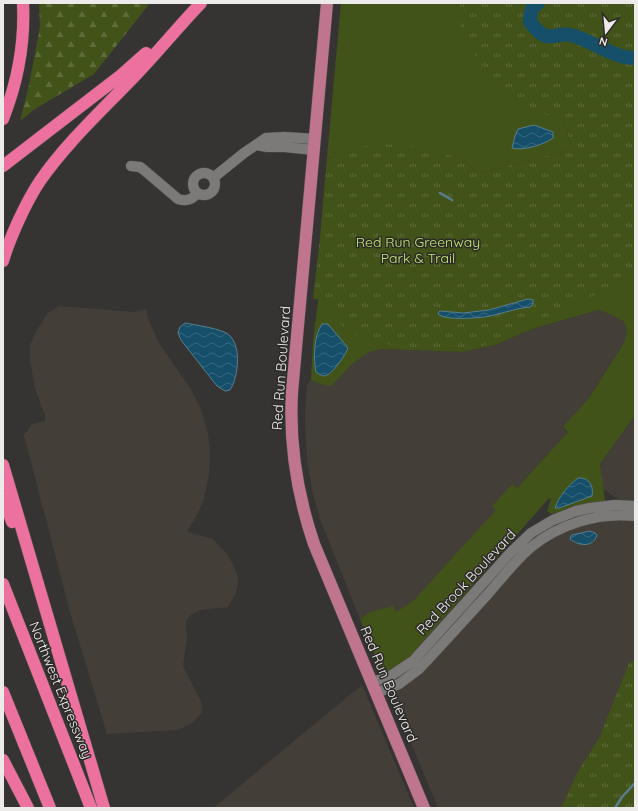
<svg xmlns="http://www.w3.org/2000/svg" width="638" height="811" viewBox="0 0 638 811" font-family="Quicksand,sans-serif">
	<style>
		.built { fill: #443e38 }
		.green { fill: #425319; fill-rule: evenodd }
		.forest { fill: url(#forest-firs) }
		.park { fill: url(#park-tufts) }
		.water { fill: url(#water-waves); stroke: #567e90 }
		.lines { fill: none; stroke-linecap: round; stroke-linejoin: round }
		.stream { stroke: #567e90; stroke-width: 2.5 }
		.river { stroke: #154f69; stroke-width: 14 }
		.minor-casing { stroke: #535150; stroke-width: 11 }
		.major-casing { stroke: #535150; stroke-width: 13 }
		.highway-casing { stroke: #535150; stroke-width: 13 }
		.minor { stroke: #7c7a78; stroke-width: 10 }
		.major { stroke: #c0758f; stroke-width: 12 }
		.highway { stroke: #ed719e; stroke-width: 12 }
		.labels { text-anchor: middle; stroke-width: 3; stroke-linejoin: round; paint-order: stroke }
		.park-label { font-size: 14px; fill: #c3ea75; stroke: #2c2a28 }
		.street-label { font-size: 14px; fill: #edebea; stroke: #2c2a28 }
	</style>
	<defs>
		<pattern id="forest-firs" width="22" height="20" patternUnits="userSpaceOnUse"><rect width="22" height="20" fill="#425319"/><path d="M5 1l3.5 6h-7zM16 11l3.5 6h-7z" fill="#5e6c3b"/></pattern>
		<pattern id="park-tufts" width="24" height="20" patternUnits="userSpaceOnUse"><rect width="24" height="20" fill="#425319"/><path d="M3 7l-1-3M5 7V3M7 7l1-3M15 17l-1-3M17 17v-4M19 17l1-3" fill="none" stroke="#5e6c3b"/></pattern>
		<pattern id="water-waves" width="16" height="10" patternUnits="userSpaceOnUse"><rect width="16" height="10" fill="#154f69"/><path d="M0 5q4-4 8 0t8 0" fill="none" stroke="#37687f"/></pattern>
	</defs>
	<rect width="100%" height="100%" fill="#363432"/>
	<path class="built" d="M59 306 134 312 146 309 148 319 159 343 190 388 201 409 208 433 210 452 209 474 204 499 197 515 187 532 213 539 227 554 232 563 237 574 238 583 236 592 228 607 200 610 191 615 186 621 187 638 183 666 201 702 202 713 192 723 178 730 107 734 70 612 24 435 32 424 45 421V415L35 388 30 361V345L37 330 48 313Z
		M600 310 612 315 623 321 627 328 625 341 589 398 563 428 568 432 517 488 513 484 492 506 497 510 413 601 396 612H370L360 619 320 519 313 494 308 467 306 447 305 415 307 385 311 380 323 385H331L351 365 369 352 382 349 463 352 495 345 532 329Z
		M635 415V660L629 663 599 738 578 771 561 808H438L386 682 397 678 416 665 516 555 545 532 555 525 591 513 614 511 624 503 603 489 600 464Z
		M362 685 414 808H213Z"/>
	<path class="green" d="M341 3H466L564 122 572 149 478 174 464 159 440 154 335 148 334 158 327 157Z
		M635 243V415L600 464 605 501 551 514 547 511 551 499 549 498 406 661 394 669 382 673 360 619 370 612 393 606 396 612 413 601 496 510 492 506 512 484 517 488 568 432 563 427 589 398 625 341 627 328 623 321 612 315 599 310 532 329 495 345 463 352 382 349 369 352 351 365 331 386 323 385 311 380 313 340 322 271 362 338ZM571 484 592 495 559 508H555L559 498Z"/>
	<path class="forest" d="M39 3H150L94 74 35 109 20 121 29 85 40 27Z"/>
	<path class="park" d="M466 3H635V271L597 294 478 348 421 349 365 341 338 323 321 299H313L320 238 327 157 334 158 335 148 396 144 406 145 464 159 478 174 572 149 564 122 502 96 497 81 483 66 475 56 464 33H461L460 4Z
		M635 660V808H561L578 771 599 738 629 663Z"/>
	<path class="water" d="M534 125 553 132V138C543 145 523 151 512 148L515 136 518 129Z
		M528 299 533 300V304L530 307C517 308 504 313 490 316 481 318 445 321 438 314L439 312 440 311 463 313 489 310Z
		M185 323C196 325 215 328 224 332 243 339 239 377 230 390L225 391 217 386 181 340 178 333 180 327Z
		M322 324H328L348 348C346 354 332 375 325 376 322 376 319 374 316 372 313 359 314 335 322 324Z
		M578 478C589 477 594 486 592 496L559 508H555C559 496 568 486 578 478Z
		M590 531 595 533 597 535C593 548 579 546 570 539L571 536 572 535Z"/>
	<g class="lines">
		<path class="stream" d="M440 193 452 200
			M615 808 622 797 635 783"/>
		<path class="river" d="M538 3C531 6 530 15 530 22 534 27 539 34 546 36 552 38 561 33 570 35 593 40 612 58 635 58"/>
		<defs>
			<path id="minor" d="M257 145 267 147H285L314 150
				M131 166 140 167 144 170 178 199C187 202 192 199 198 193
				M193 184a11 11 0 1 1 22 0a11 11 0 1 1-22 0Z
				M213 178 244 153 266 138 285 137 315 139
				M371 682 389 677 413 661 511 552 531 533 553 520 576 511 590 508 615 505 635 506
				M376 693 399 684 419 669C442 645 464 620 487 595 501 579 514 562 530 548 559 524 598 512 635 516"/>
			<path id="major" d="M327 3 292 392C289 444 297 494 314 544L424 808"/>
			<path id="highway" d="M3 119C18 81 25 44 23 3
				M3 166 120 76 146 53
				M3 261C10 237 26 202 40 181 65 145 97 115 127 84 153 58 176 29 201 3
				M3 465 104 808
				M3 497 12 522
				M3 584 91 808
				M3 692 50 808
				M3 760 28 808"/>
		</defs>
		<use href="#minor" class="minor-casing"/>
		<use href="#major" class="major-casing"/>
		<use href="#highway" class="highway-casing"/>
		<use href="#minor" class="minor"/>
		<use href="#major" class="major"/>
		<use href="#highway" class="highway"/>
	</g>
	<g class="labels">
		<g class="park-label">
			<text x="418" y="247">Red Run Greenway<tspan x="418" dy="16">Park &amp; Trail</tspan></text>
		</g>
		<g class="street-label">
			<text transform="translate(281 368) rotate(-86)" y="5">Red Run Boulevard</text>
			<text transform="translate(466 582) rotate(-47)" y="5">Red Brook Boulevard</text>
			<text transform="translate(389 684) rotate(67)" y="5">Red Run Boulevard</text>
			<text transform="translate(61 690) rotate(68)" y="5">Northwest Expressway</text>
		</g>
	</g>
	<rect width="638" height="811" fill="none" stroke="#edebea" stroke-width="8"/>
	<g transform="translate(606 32) rotate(196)" stroke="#2c2a28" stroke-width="3" paint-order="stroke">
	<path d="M0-3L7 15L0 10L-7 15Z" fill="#edebea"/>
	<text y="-6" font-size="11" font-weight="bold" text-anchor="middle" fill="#edebea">N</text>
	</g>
</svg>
